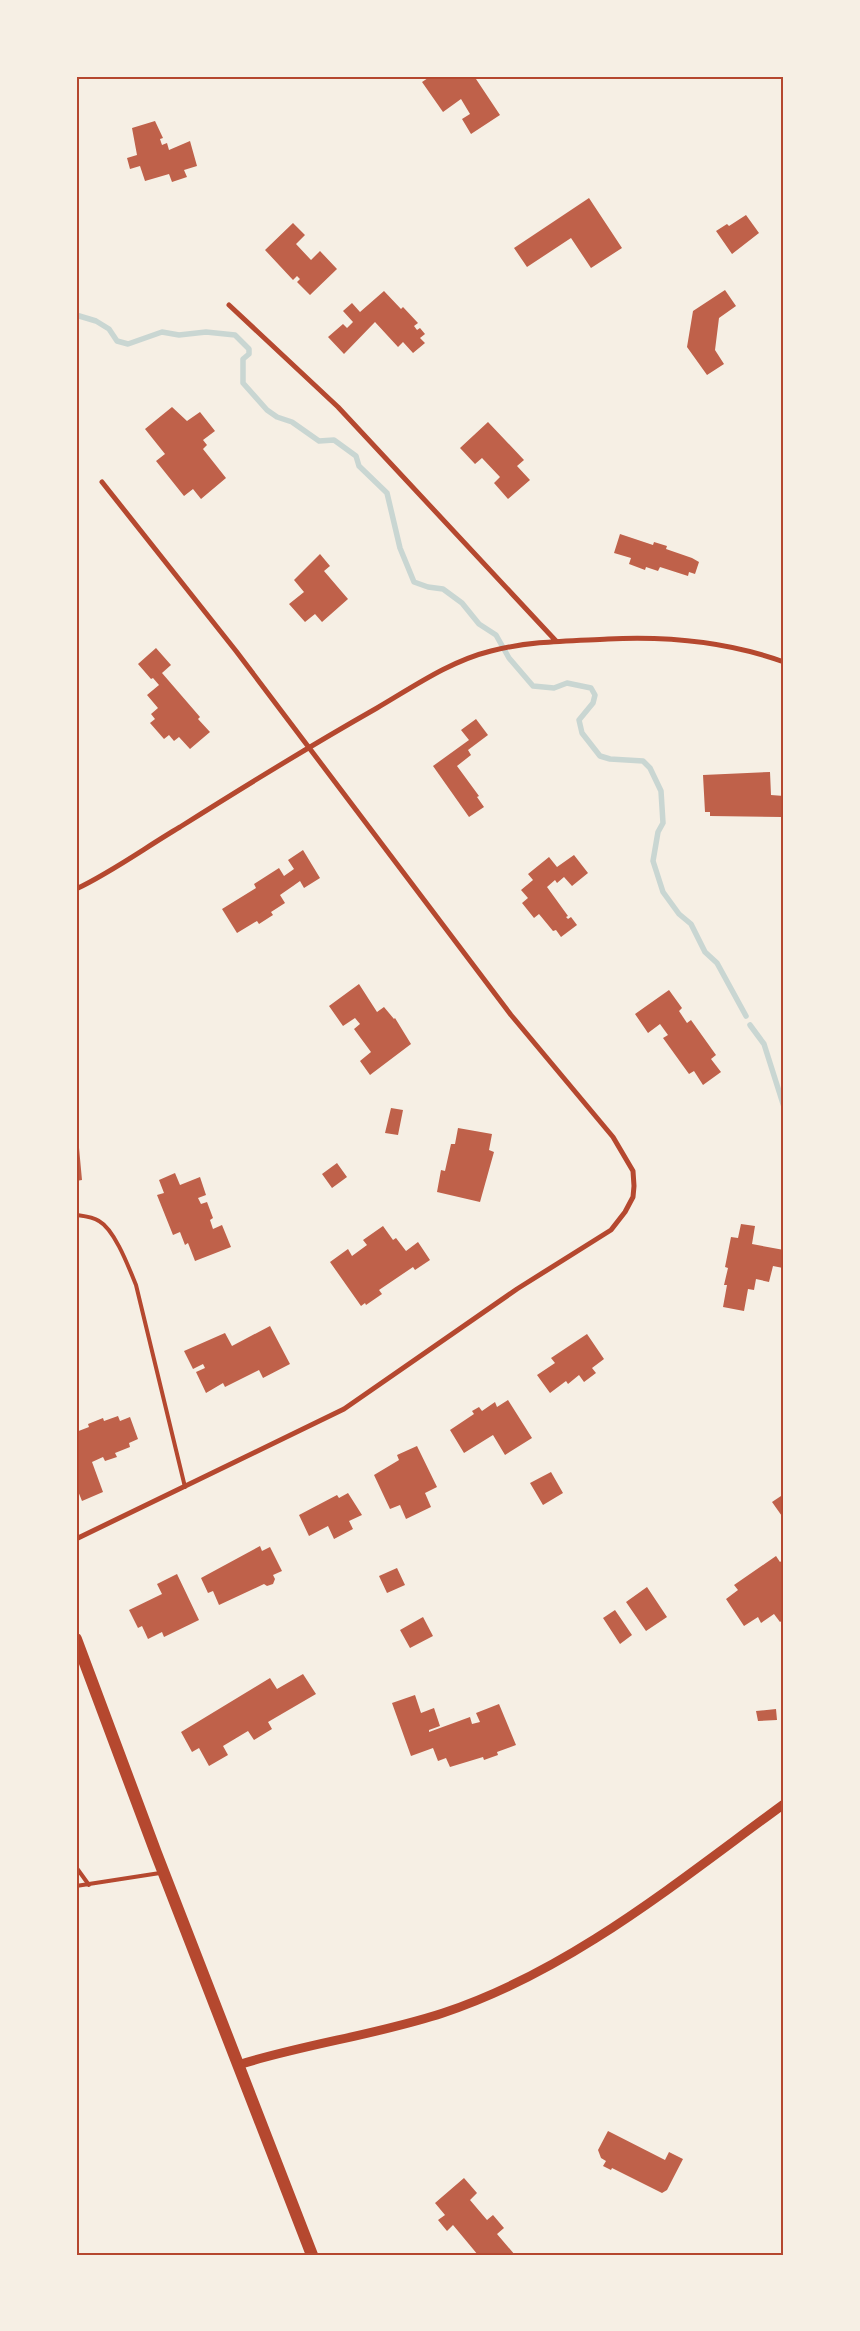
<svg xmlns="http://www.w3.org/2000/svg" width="860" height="2331" viewBox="0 0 860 2331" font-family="'Space Grotesk',sans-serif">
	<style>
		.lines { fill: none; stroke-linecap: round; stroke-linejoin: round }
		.stream { stroke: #c9d6d2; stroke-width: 5.5 }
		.building { fill: #bf614a }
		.service { stroke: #b5482f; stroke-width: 4 }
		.minor { stroke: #b5482f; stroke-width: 5 }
		.tertiary { stroke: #b5482f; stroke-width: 9 }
		.primary { stroke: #b5482f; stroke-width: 12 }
		.neatline { fill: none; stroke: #b5482f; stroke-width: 2 }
	</style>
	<rect width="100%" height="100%" fill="#f6efe4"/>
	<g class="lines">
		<path class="stream" d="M76 315 96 321 109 329 117 341 128 344 162 332 179 335 206 332 235 335 249 349V354L243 359V383L267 410 277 417 292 422 319 441 334 440 356 456 359 466 387 493 400 548 414 582 428 587 443 589 462 603 479 624 496 635 509 658 533 686 554 688 567 683 591 688 595 695 593 703 579 720 582 733 600 756 610 759 643 761 650 768 661 791 663 823 658 832 653 861 663 892 679 914 691 924 705 952 717 963 746 1016
			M750 1025 764 1044 784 1107"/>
	</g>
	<path class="building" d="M431 76H474L500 115 471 134 462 119 470 114 461 99 443 112 422 82Z
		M155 121 163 138 160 139 162 145 167 143 169 150 190 141 197 166 184 170 187 177 172 182 169 174 145 181 140 166 130 169 127 158 137 155 132 128Z
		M589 198 622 248 591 268 571 238 527 267 514 248Z
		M746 215 759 233 732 254 716 231 727 224 729 226Z
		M293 223 305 235 296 244 311 260 320 251 337 269 310 295 297 282 300 279 297 276 293 280 265 250Z
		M725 290 736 306 719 318 715 350 724 364 707 375 687 347 693 311Z
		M384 291 401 309 403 307 418 323 414 326 417 330 420 328 425 334 420 338 425 343 413 353 403 342 398 347 375 322 344 354 328 337 343 324 347 328 353 322 343 311 352 303 360 312Z
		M172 407 187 421 200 412 215 431 203 440 207 445 203 449 226 478 201 499 193 489 184 496 156 461 165 454 145 429Z
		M488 422 524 460 517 466 530 480 508 499 494 483 500 477 482 458 475 464 460 448Z
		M620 534 653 545 654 542 667 546 666 549 692 558 699 562 695 574 689 572 688 576 660 567 658 571 646 567 645 570 629 564 631 558 614 553Z
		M320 554 330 566 324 571 348 599 322 622 315 614 305 622 289 604 304 592 294 580Z
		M156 648 171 665 162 673 200 717 198 719 210 732 190 749 179 737 174 741 169 735 164 739 150 723 155 719 151 714 158 708 147 695 159 685 153 678 151 679 138 664Z
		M476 719 488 735 468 750 471 755 457 766 479 796 477 797 484 807 469 817 433 766 469 740 461 730Z
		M770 772 771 795 784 796 782 817 710 816V812H705L703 775Z
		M303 850 320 878 304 888 300 881 293 886 280 895 285 903 271 912 273 915 259 924 257 921 237 933 222 909 256 888 254 884 279 868 284 876 294 869 288 860Z
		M574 855 588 873 572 886 564 877 557 883 555 880 547 887 568 916 566 917 568 919 571 917 577 925 561 937 556 930 553 931 539 914 534 918 522 903 528 898 521 890 533 880 528 874 549 857 557 867Z
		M359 984 377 1012 384 1007 394 1019 395 1018 411 1044 370 1075 360 1061 371 1052 354 1029 360 1024 355 1018 343 1026 329 1006Z
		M669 990 682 1008 679 1011 687 1023 691 1020 716 1055 711 1059 721 1072 703 1085 694 1071 689 1074 663 1038 668 1035 660 1024 648 1033 635 1014Z
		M391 1108 403 1110 398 1135 385 1133Z
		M458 1128 492 1134 489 1150 494 1152 480 1202 437 1192 441 1170 445 1171 451 1144H455Z
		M76 1137H78L82 1180 76 1181Z
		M337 1163 347 1177 332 1188 322 1174Z
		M175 1173 180 1185 200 1177 206 1195 198 1198 201 1204 207 1202 213 1218 210 1220 213 1229 222 1225 231 1247 195 1261 188 1243 185 1245 180 1232 173 1235 157 1195 164 1193 159 1180Z
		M741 1224 755 1226 752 1244 784 1250 783 1268 773 1266 769 1282 756 1279 754 1290 748 1289 744 1311 723 1307 727 1285H724L728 1268 725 1267 731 1237 738 1238Z
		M383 1226 393 1240 396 1238 406 1251 418 1242 430 1260 415 1270 413 1267 379 1290 382 1294 366 1305 365 1303 361 1306 330 1262 348 1249 352 1256 367 1245 363 1240Z
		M270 1326 290 1364 263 1378 259 1370 225 1387 223 1383 206 1393 196 1372 205 1368 203 1364 193 1369 184 1351 225 1333 232 1346Z
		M587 1334 604 1359 592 1368 596 1373 584 1382 579 1375 568 1384 566 1381 550 1393 537 1375 555 1363 551 1358Z
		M508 1400 532 1438 505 1455 493 1435 464 1453 450 1430 474 1414 472 1411 479 1407 482 1411 495 1402 497 1407Z
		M118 1416 120 1421 130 1417 138 1439 129 1443 130 1447 115 1453 117 1457 105 1461 103 1457 92 1462 103 1492 82 1501 76 1486V1468L79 1467 76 1463V1432L89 1427 88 1424 103 1418 104 1421Z
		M417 1446 437 1487 425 1493 431 1507 406 1519 400 1505 390 1509 374 1475 399 1460 397 1455Z
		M551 1472 563 1493 543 1505 530 1483Z
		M348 1493 362 1515 349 1521 353 1529 334 1539 328 1526 309 1536 299 1515 337 1495 339 1498Z
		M784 1494V1519L772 1502Z
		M260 1546 262 1551 270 1547 282 1571 273 1575 275 1579 273 1584 267 1586 264 1584 219 1605 213 1591 208 1593 201 1578Z
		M776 1556 780 1562 784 1559V1619L780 1622 774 1614 761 1623 758 1617 744 1626 726 1599 738 1590 734 1585Z
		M397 1568 405 1585 387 1593 379 1576Z
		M177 1574 199 1620 164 1637 162 1632 148 1639 142 1626 138 1628 129 1610 162 1594 157 1584Z
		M647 1587 667 1617 646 1631 626 1602Z
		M615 1610 632 1635 620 1644 603 1618Z
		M423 1617 433 1636 410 1648 400 1630Z
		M303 1674 316 1694 268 1722 272 1729 254 1740 248 1731 223 1746 228 1755 209 1766 199 1748 192 1752 181 1732 270 1678 277 1689Z
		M415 1695 421 1713 434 1708 440 1726 429 1730V1732L470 1717 472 1724 480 1722 476 1713 499 1704 516 1745 497 1752 498 1755 484 1760 483 1757 450 1767 446 1758 438 1761 433 1748 411 1756 392 1703Z
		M776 1709 777 1720 758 1721 756 1711Z
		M608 2131 665 2160 669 2152 683 2159 667 2190 662 2193 612 2168 611 2170 603 2166 606 2161 601 2158 598 2150Z
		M464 2178 477 2193 470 2200 487 2220 493 2215 504 2228 497 2234 515 2255H478L453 2225 447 2231 438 2220 445 2215 435 2203Z"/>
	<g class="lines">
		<path class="service" d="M77 1215C84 1216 93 1217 99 1221 115 1230 129 1268 136 1285L185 1487
			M76 1867 89 1885
			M76 1886 160 1873"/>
		<path class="minor" d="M229 305 338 407 556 641
			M76 889C112 872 146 847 180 827 245 786 310 746 377 708 413 687 450 661 491 651 529 641 569 641 608 639 668 636 726 641 784 662
			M76 1539 344 1409 517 1289 611 1230 625 1212 633 1197 634 1186 633 1171 613 1137 511 1015 236 651 102 482"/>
		<path class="tertiary" d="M238 2065C305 2044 376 2035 443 2013 570 1971 677 1882 784 1804"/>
		<path class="primary" d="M76 1639 156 1853 312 2255"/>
	</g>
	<rect width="860" height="2331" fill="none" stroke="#f6efe4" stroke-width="155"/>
	<rect x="78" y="78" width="704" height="2176" class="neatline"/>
</svg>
